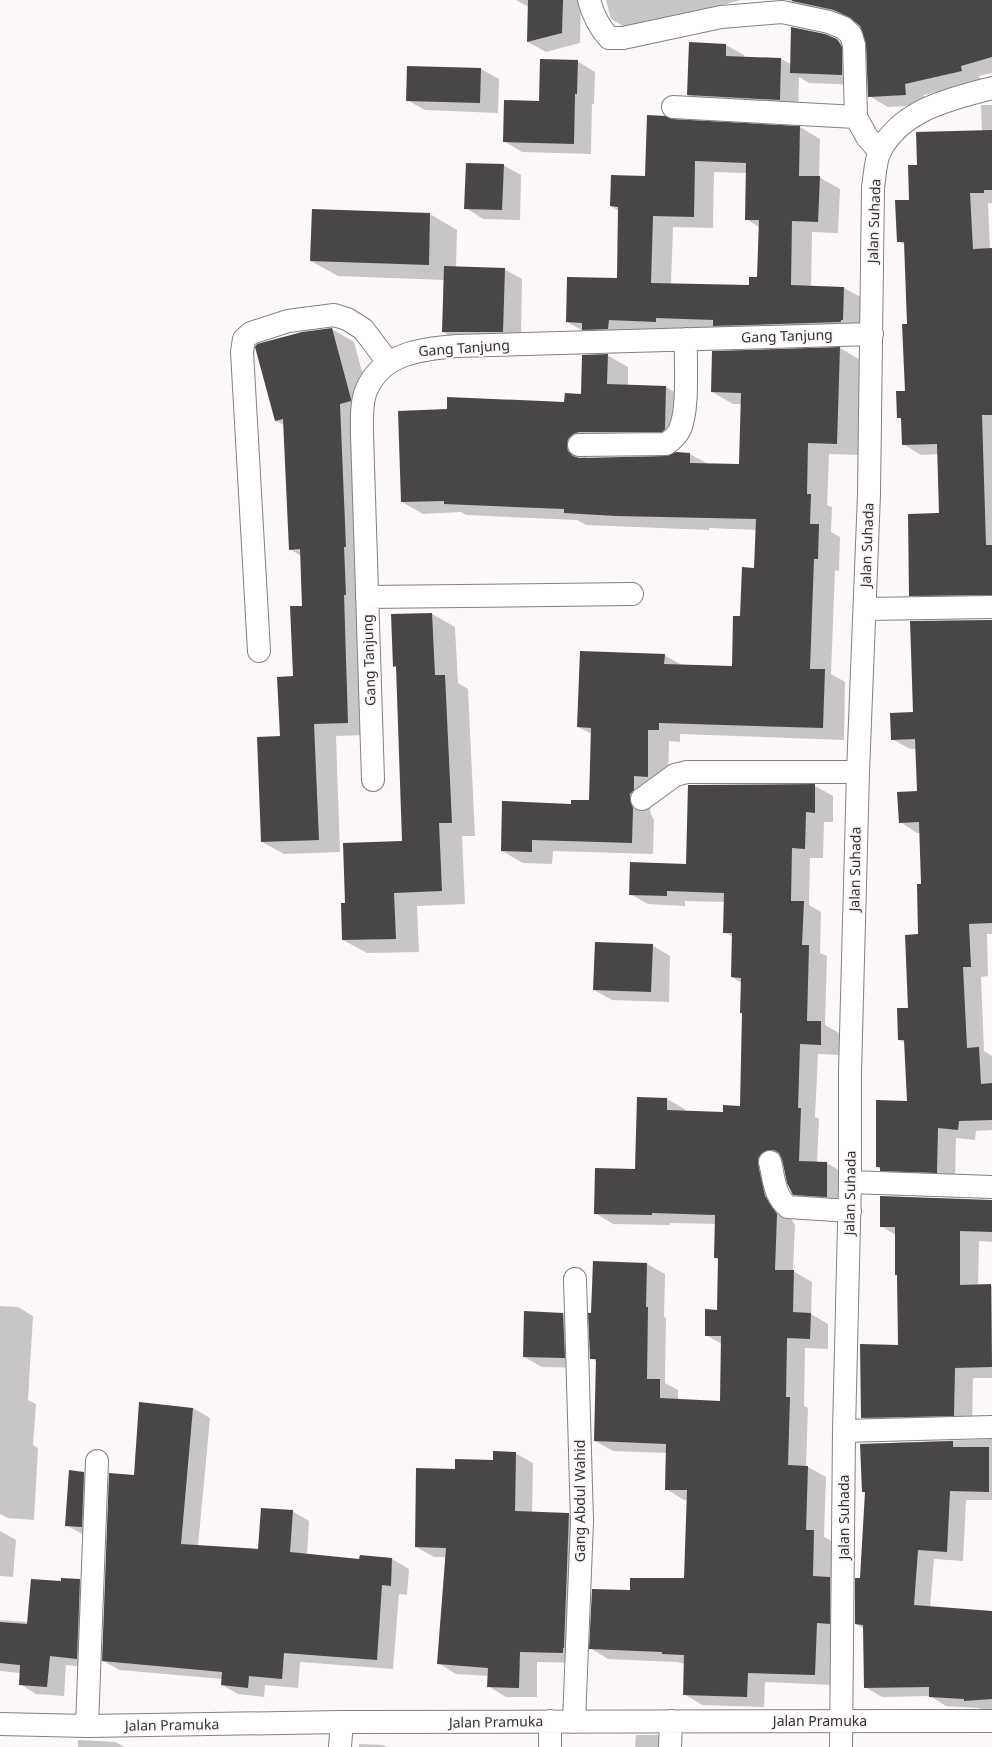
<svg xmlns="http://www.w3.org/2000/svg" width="992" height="1747" viewBox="0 0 992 1747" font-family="'Noto Sans',sans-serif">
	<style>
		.shadow { fill: #0003; fill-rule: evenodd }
		.building { fill: #494648; fill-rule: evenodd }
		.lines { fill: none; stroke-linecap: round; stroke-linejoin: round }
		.minor-casing { stroke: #838082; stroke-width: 24 }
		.minor { stroke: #fff; stroke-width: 22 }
		.labels { text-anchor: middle; stroke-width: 4; stroke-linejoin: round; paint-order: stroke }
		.street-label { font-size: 14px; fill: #353334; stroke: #fbf7fa }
	</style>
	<rect width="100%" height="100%" fill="#fbf7fa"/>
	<path class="shadow" d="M516 0H581L580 43 546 52 528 42 529 7Z
		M606 0H741L630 30 611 19Z
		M788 0H992V73L979 76 981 82 924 95V105L888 107 869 96 867 44 861 26 853 21 806 10Z
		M837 40 855 50 860 85 809 83 799 77 798 110 706 105 688 95 726 45 744 55V58L781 59 791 64Z
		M577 61 595 72 594 104H592L591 154 522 152 504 141Z
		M481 69 499 79 498 113 425 110 407 100Z
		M981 105H992V203H988L990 249H992V604L928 605 910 595 940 514 938 454 921 455 903 444 902 420 898 417 906 392 908 324 905 245 898 241 918 166 982 131Z
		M672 120 800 127 820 139 819 177 840 189 838 233 812 232 811 287 844 288 864 299 863 331 587 333 567 322 618 279 619 211 611 206 646 177ZM714 172 747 173 746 219 759 227 758 278 750 286 671 285 673 227 713 228Z
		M503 165 521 175 520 220 483 219 466 208Z
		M313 210 430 214 457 230 456 267 504 269 522 279 521 342H461L443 332 444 280 338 276 311 261Z
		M332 329 354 342 373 412 369 735 336 736 340 852 284 854 262 842 281 737 294 677 303 607 301 556 290 549 284 425 276 421 303 333Z
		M840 348 860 360 858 455 829 454 827 505 832 507 831 532 840 537 839 571 835 570 831 674 845 682 844 740 680 734V742L669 741 668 788 651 806 650 812 654 820 653 854 553 851 552 864 523 863 502 851 572 805 590 801 592 734 578 727 664 655 682 665 733 667 741 617 755 569 757 530 709 528V530L586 525 577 520 466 515 461 512 423 514 402 502 565 403 582 395 607 355 628 367V385L666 387 686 399 685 441 589 450 587 458H666L676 453 690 454 708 464 740 465 741 404H733L712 392Z
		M432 614 455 627 458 683 468 689 475 836H462L465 904 417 906 419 952 367 953 343 940 346 904 403 842 397 668 394 666 392 615Z
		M992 621V934H987L988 976 981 977 984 1051 992 1056V1130L976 1131 975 1140 956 1138 955 1182 898 1180 877 1167 908 1102 905 1043 899 1040 909 1009 920 935 922 885 920 833H917L900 822 918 792 916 749H910L892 739Z
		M689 786H815L833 796V822H824L823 858H810L809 905 821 912 820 953 827 956 825 1025 839 1033V1055L818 1054 815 1117 819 1119 817 1163H827L845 1174 844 1207 812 1205 794 1194 784 1161 780 1163 783 1207 795 1225 793 1271 812 1282 811 1314 828 1324V1349L805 1348 804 1406 808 1408 806 1466 826 1477 824 1537 832 1541 831 1579 848 1588 833 1685 765 1682 764 1707 702 1705 684 1694 685 1664 676 1662 608 1659 590 1648 631 1591 685 1579 688 1500H684L666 1489 667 1453 613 1451 595 1441 597 1362 591 1358 592 1314 647 1264 665 1274 664 1317 666 1318 665 1383 678 1390V1400L721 1402 722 1344 706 1335 718 1311 719 1260 715 1258 716 1224 670 1223V1225L613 1224 595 1213 636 1170 638 1098 667 1099 685 1109V1111L724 1113 741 1107 743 1014 741 1013 742 983 732 977 733 937 724 932V902L685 901V906L648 904 630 894 687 865Z
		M652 945 670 956 669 1002 612 1000 594 990Z
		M992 1200V1242L979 1241 978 1286H992V1378H973L972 1426 881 1428 862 1417 899 1346 896 1235 881 1226Z
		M0 1306 18 1307 33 1316 28 1400 36 1404 33 1445 38 1448 34 1520 8 1518 0 1514Z
		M525 1312 563 1314 581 1324 582 1368 542 1367 524 1357Z
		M193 1408 210 1418 198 1546 258 1550 292 1511 309 1521 307 1555 360 1560 361 1557 392 1559 409 1569 407 1595 399 1594 393 1669 300 1662 298 1688 265 1685 264 1697 238 1694 222 1685V1679L120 1670 103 1661 135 1476Z
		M992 1439V1500H966L963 1561 934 1559 930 1607 992 1612V1709L981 1710 979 1708 946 1706 930 1696 882 1697 865 1687 864 1629 856 1624 861 1579 866 1493 863 1492 862 1444Z
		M515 1453 533 1463 532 1513 569 1514 587 1524 581 1663 537 1662V1697H506L488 1686 489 1676 456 1674 438 1663 446 1557H434L416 1547 456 1470 494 1461Z
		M84 1473 102 1483 84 1535 66 1525Z
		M0 1531 16 1540 13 1577 0 1576Z
		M80 1580 96 1590 93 1668 66 1665 64 1696 36 1694 20 1684V1673L0 1671V1620L29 1622 62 1582Z
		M636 1735H658L675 1745V1747H635Z
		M78 1740 116 1742 124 1747H78Z
		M359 1744 383 1745 387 1747H359Z"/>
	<path class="building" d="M528 0H563L562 33 527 42Z
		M792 0H992V57L961 66 962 71 905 84 906 95 868 97 866 44 860 26 849 17 834 10 792 1Z
		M791 27 825 34 837 39 842 47V75L790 73Z
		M689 42 726 44V56L781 58 780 100 687 95Z
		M540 59 578 60 577 94H575L574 144 503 142 504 100 539 101Z
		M407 66 481 68 480 103 406 101Z
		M647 115 665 116 672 119 800 126 799 176H820L818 222 792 221 791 285 844 287 843 320H841V322L713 326V320L656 318V322L609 320 608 329 582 330V323L566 322 567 277 617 278 618 207 610 206 611 175 645 176ZM695 161 746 163 745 220H759L757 277H749V285L651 283 653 216 694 217Z
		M992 130V190H984V193H970L973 249 992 248V415H982L986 545H992V595L909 596 908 514 939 513 937 444 902 445 901 418H897L896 391H905L902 324H907L904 242H897L895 200H909L908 165H917L916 132Z
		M466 163 504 164 502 210 464 209Z
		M312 209 430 213 429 265 310 261Z
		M444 266 505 268 503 332H442Z
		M332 328 351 399V401L340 404 346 547H344L346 595H344L348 723 314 724 319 840 261 842 257 737 280 736 277 677 293 676 290 606H302L300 549 289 550 283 419 275 421 255 347 257 344 302 332Z
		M840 347 837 444 808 443 807 494H811L810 524H819L818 559H814L810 669H825L823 728 659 723V730H648V777L634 776V790L630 794V800L633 808 632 843 532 840V852L501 851 502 801 571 804V800H589L591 728 577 727 580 651 665 654 664 664 732 666 733 616H740L742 567 754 568 756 519 616 516 564 513V509L444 504V501L401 502 398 411 447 409V397L564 402 565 393 581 394 582 355 608 354 607 384 666 386 665 429 662 432H579L573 434 568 439 567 445 568 451 573 456 579 458 666 456 676 452 690 453V463L739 464 741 393 711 392 712 351Z
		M432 613 435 675H445L452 823H439L442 891 394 893 396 939 342 940 341 903H345L343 843 402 841 396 666 393 667 391 614Z
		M992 620V923L969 924 971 967H963L967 1048 979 1047 981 1084 992 1083V1120L959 1121 958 1130 938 1128 937 1173 880 1171V1167H876V1100L907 1101 904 1040H898L897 1008H908L905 935 918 934 917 884H921L919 822 899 823 897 792 917 791 915 739 891 740 890 713 913 712 910 621Z
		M815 784V813L806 812 805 849 792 848 791 901H804L802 945H809L807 1021H821V1045L800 1044 798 1108H801L799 1161 827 1162V1197L793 1195 787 1183 782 1159 779 1153 774 1150H768L762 1153 758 1158V1164L765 1196 777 1214 775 1270H794L793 1312 811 1313 810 1339 787 1338 786 1397H790L788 1465 808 1466 806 1530H814L813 1576 830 1577V1624L817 1623 815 1675 748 1673 747 1697 683 1695 684 1655 662 1654V1652L589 1649 592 1589 630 1590V1578H684L687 1490H665L666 1444 594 1441 596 1359H590L588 1313H591L593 1261 647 1263 646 1307H648L647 1379H660V1398L720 1401 721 1336H705V1309L717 1310 718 1258H714L715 1215 652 1213V1215L594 1214 595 1168 635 1169 637 1097 667 1098V1110L723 1112V1105L740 1106 742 1013H740L741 978 731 977 732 933H723L724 893 667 891V896L629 895 630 862 686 864 688 785Z
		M595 942 653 944 651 992 593 990Z
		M880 1196 992 1200V1232L960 1231V1285L991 1284 992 1367 955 1368 954 1416 861 1418 860 1344 898 1345 897 1275H895V1227H880Z
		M524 1311 563 1313 565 1358 523 1357Z
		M139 1402 193 1408 181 1544 258 1549 261 1508 293 1510 290 1552 359 1559 360 1555 392 1558 391 1586 382 1585 377 1660 284 1653 282 1679 249 1676 248 1688 221 1685 222 1672 102 1661 109 1473 134 1475Z
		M953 1441V1447H989V1492L950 1491 947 1552 918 1550 914 1605 992 1611V1699L964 1701V1699L929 1697V1687L864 1688 863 1625 855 1624V1578H860L865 1492H862L860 1444Z
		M493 1451 516 1452 515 1511 569 1513 564 1648H563V1653L520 1652 519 1688 487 1687 488 1668 437 1664 446 1548 415 1547 416 1468 455 1469V1459L493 1460Z
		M69 1470 84 1472 82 1527 65 1526Z
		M61 1578 80 1579 77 1659 50 1656 47 1687 19 1685 20 1665 0 1663V1622L27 1624 31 1579 61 1581Z"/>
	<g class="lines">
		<defs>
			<path id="minor" d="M589 0C593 15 598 26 609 38H623L721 17 782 12 829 22 844 28 851 35 854 45 856 117 867 137 880 152
				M673 107 856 117
				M579 445 666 444C672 440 677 436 680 429 689 408 685 363 686 339
				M367 597 632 594
				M865 609 992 607
				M259 651 242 352 244 339 251 333 288 321 334 315 347 319 363 329 388 362
				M373 780 362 434C362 421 361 403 366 391 381 353 422 349 457 346L872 334
				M642 799 675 775 687 772H858
				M770 1162C774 1178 774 1196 788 1207L850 1211
				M850 1182 992 1187
				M844 1431 992 1427
				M550 1721V1747
				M574 1722 582 1521 575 1279
				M0 1724 87 1726 342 1722 992 1721
				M87 1726 97 1461
				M340 1747 342 1722
				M670 1747 671 1721
				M841 1747 844 1431 850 1182V1072L858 772 869 494 873 187C875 176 875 161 880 151 902 109 951 99 992 88"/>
		</defs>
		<use href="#minor" class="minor-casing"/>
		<use href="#minor" class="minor"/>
	</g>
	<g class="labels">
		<g class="street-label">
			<text transform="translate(874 221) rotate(-88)" y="5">Jalan Suhada</text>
			<text transform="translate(787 336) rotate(-2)" y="5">Gang Tanjung</text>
			<text transform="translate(464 348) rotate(-4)" y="5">Gang Tanjung</text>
			<text transform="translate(867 545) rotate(-88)" y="5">Jalan Suhada</text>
			<text transform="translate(369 660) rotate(-92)" y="5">Gang Tanjung</text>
			<text transform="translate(855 869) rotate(-89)" y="5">Jalan Suhada</text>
			<text transform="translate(850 1193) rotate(-89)" y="5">Jalan Suhada</text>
			<text transform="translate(580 1501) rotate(-90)" y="5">Gang Abdul Wahid</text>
			<text transform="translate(844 1517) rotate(-90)" y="5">Jalan Suhada</text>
			<text x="820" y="1726">Jalan Pramuka</text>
			<text transform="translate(496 1722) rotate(-1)" y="5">Jalan Pramuka</text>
			<text transform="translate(172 1725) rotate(-1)" y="5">Jalan Pramuka</text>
		</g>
	</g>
</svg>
